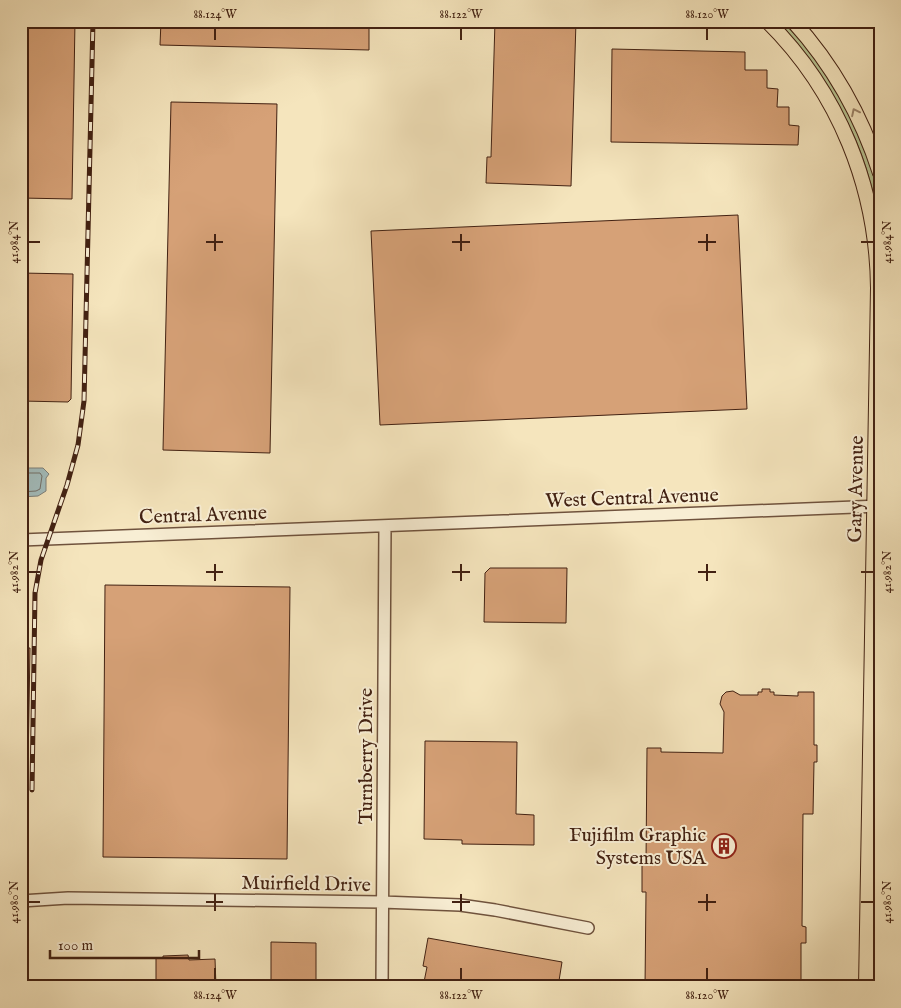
<svg xmlns="http://www.w3.org/2000/svg" width="901" height="1008" viewBox="0 0 901 1008" font-family="'IM FELL English',serif">
	<style>
		.green { fill: #b8c593; stroke: #7d7352 }
		.water { fill: #a2bcbc; stroke: #7c7e78 }
		.lines { fill: none; stroke-linecap: round; stroke-linejoin: round }
		.shore { stroke: #726e67; stroke-width: 1 }
		.building { fill: #d6a177; stroke: #422112 }
		.minor-casing { stroke: #6f523d; stroke-width: 14 }
		.major-casing { stroke: #422112; stroke-width: 16 }
		.minor { stroke: #f8eed4; stroke-width: 11 }
		.major { stroke: #f5e5bd; stroke-width: 14 }
		.rail-casing { stroke: #422112; stroke-width: 5 }
		.rail { stroke: #f8eed4; stroke-width: 3; stroke-dasharray: 9; stroke-linecap: butt }
		.oneway { stroke: #9c8368 }
		.ticks { fill: none; stroke: #422112; stroke-width: 2 }
		.labels { text-anchor: middle; stroke-width: 4; stroke-linejoin: round; paint-order: stroke }
		.street-label { font-size: 20px; fill: #422112; stroke: #f8eed4 }
		.poi-label { font-size: 20px; fill: #422112; stroke: #f8eed4; text-anchor: end }
		.neatline { fill: none; stroke: #422112; stroke-width: 2 }
		.ticks-label { font-size: 12px; text-anchor: middle; fill: #422112 }
	</style>
	<rect width="100%" height="100%" fill="#f5e5bd"/>
	<filter id="stains"><feTurbulence type="fractalNoise" baseFrequency=".004" numOctaves="4"/><feColorMatrix values="0 0 0 0 .2 0 0 0 0 .09 0 0 0 0 .02 0 0 0 .5 -.17"/></filter>
	<radialGradient id="worn" r=".72"><stop offset=".6" stop-color="#630" stop-opacity="0"/><stop offset="1" stop-color="#630" stop-opacity=".3"/></radialGradient>
	<path class="green" d="M776 21H781C826 60 868 138 879 196 881 205 880 217 880 226 873 184 859 137 835 101 817 73 795 48 776 21Z
		M880 867 878 987H875C874 963 869 884 880 867Z"/>
	<path class="water" d="M21 468H43L49 474 46 478V491L38 496 21 497Z"/>
	<g class="lines">
		<path class="shore" d="M21 473H40L42 476 40 489 36 491 21 492"/>
	</g>
	<path class="building" d="M21 21H75L72 199 21 198Z
		M161 21H369V50L160 45Z
		M495 21H576L571 186 486 183 487 157H491Z
		M612 49 745 52V70H767V88L778 89 777 107H789V125L799 126 798 145 611 142Z
		M171 102 277 104 270 453 163 450Z
		M738 215 747 409 380 425 371 231Z
		M21 273 73 274 71 399 68 402 21 401Z
		M490 568H567L566 623 484 622 485 573Z
		M105 585 290 587 287 859 103 857Z
		M21 648H30L28 767H21Z
		M762 689H770V692H774V695L798 696V692H814V745H817V762H814L813 814H803L802 926 806 927V943H801V987H645L646 892H642V863H646L647 748H661V752L723 753 724 712 720 704 722 696 726 692 733 691 740 695H758V692H762Z
		M425 741 517 742 516 814 534 815V845L462 844V840L424 839Z
		M428 938 562 962 558 987H423L427 967 423 966Z
		M271 942 316 943V987H271Z
		M188 955 189 960 215 959 216 987H156V958H163V956Z"/>
	<g class="lines">
		<defs>
			<path id="minor" d="M21 540 880 506
				M21 901 68 898 382 902 460 905 495 910 588 928
				M382 987 385 526"/>
			<path id="major" d="M767 21C839 92 877 188 878 288L866 987
				M793 21C833 65 862 117 880 173"/>
		</defs>
		<use href="#minor" class="minor-casing"/>
		<use href="#major" class="major-casing"/>
		<use href="#minor" class="minor"/>
		<use href="#major" class="major"/>
		<defs>
			<path id="rail" d="M32 790 35 593 41 560 67 485 78 445 84 401 93 21"/>
		</defs>
		<use href="#rail" class="rail-casing"/>
		<use href="#rail" class="rail"/>
	</g>
	<defs><path id="oneway-chevron" d="M-2-3.5L2.5 0L-2 3.5" fill="none" stroke-width="1.6" stroke-linecap="round" stroke-linejoin="round" transform="scale(1.25)"/></defs>
	<use class="oneway" href="#oneway-chevron" transform="translate(855 112) rotate(-116)"/>
	<path class="ticks" d="M215 28V40M461 28V40M707 28V40M215 234V251M461 234V251M707 234V251M28 242H40M206 242H223M452 242H470M698 242H716M861 242H874M215 564V581M461 564V581M707 564V581M28 572H40M206 572H223M452 572H470M698 572H716M861 572H874M215 894V911M461 894V911M707 894V911M28 902H40M206 902H223M452 902H470M698 902H716M861 902H874M215 968V980M461 968V980M707 968V980"/>
	<defs>
		<symbol id="building-ring" viewBox="-11 -11 22 22"><circle r="9.5" fill="#f8eed4" stroke="#8f2418" stroke-width="1.5"/><path d="M-4-6H4V6H1V3H-1V6H-4ZM-2.5-4.3h1.7v1.8h-1.7ZM.8-4.3h1.7v1.8H.8ZM-2.5-1h1.7V.8h-1.7ZM.8-1h1.7V.8H.8Z" fill="#8f2418"/></symbol>
	</defs>
	<g fill-rule="evenodd">
		<use href="#building-ring" x="710" y="832" width="28" height="28"/>
	</g>
	<g class="labels">
		<g class="street-label">
			<text transform="translate(855 489) rotate(-89)" y="7">Gary Avenue</text>
			<text transform="translate(632 497) rotate(-2)" y="7">West Central Avenue</text>
			<text transform="translate(203 514) rotate(-2)" y="7">Central Avenue</text>
			<text transform="translate(365 756) rotate(-90)" y="7">Turnberry Drive</text>
			<text transform="translate(306 883) rotate(1)" y="7">Muirfield Drive</text>
		</g>
		<g class="poi-label">
			<text x="706" y="841">Fujifilm Graphic<tspan x="706" dy="23">Systems USA</tspan></text>
		</g>
	</g>
	<rect width="901" height="1008" fill="none" stroke="#f5e5bd" stroke-width="55"/>
	<path d="M50 950v8h149v-8" fill="none" stroke="#422112" stroke-width="2.5"/>
	<text x="58" y="950" font-size="15" fill="#422112" stroke="#f8eed4" stroke-width="4" paint-order="stroke">100 m</text>
	<rect x="28" y="28" width="846" height="952" class="neatline"/>
	<g class="ticks-label">
		<text x="215" y="18">88.124°W</text>
		<text x="461" y="18">88.122°W</text>
		<text x="707" y="18">88.120°W</text>
		<text transform="translate(14 242) rotate(-90)" y="4">41.984°N</text>
		<text transform="translate(887 242) rotate(-90)" y="4">41.984°N</text>
		<text transform="translate(14 572) rotate(-90)" y="4">41.982°N</text>
		<text transform="translate(887 572) rotate(-90)" y="4">41.982°N</text>
		<text transform="translate(14 902) rotate(-90)" y="4">41.980°N</text>
		<text transform="translate(887 902) rotate(-90)" y="4">41.980°N</text>
		<text x="215" y="999">88.124°W</text>
		<text x="461" y="999">88.122°W</text>
		<text x="707" y="999">88.120°W</text>
	</g>
	<rect width="100%" height="100%" filter="url(#stains)"/>
	<rect width="100%" height="100%" fill="url(#worn)"/>
</svg>
